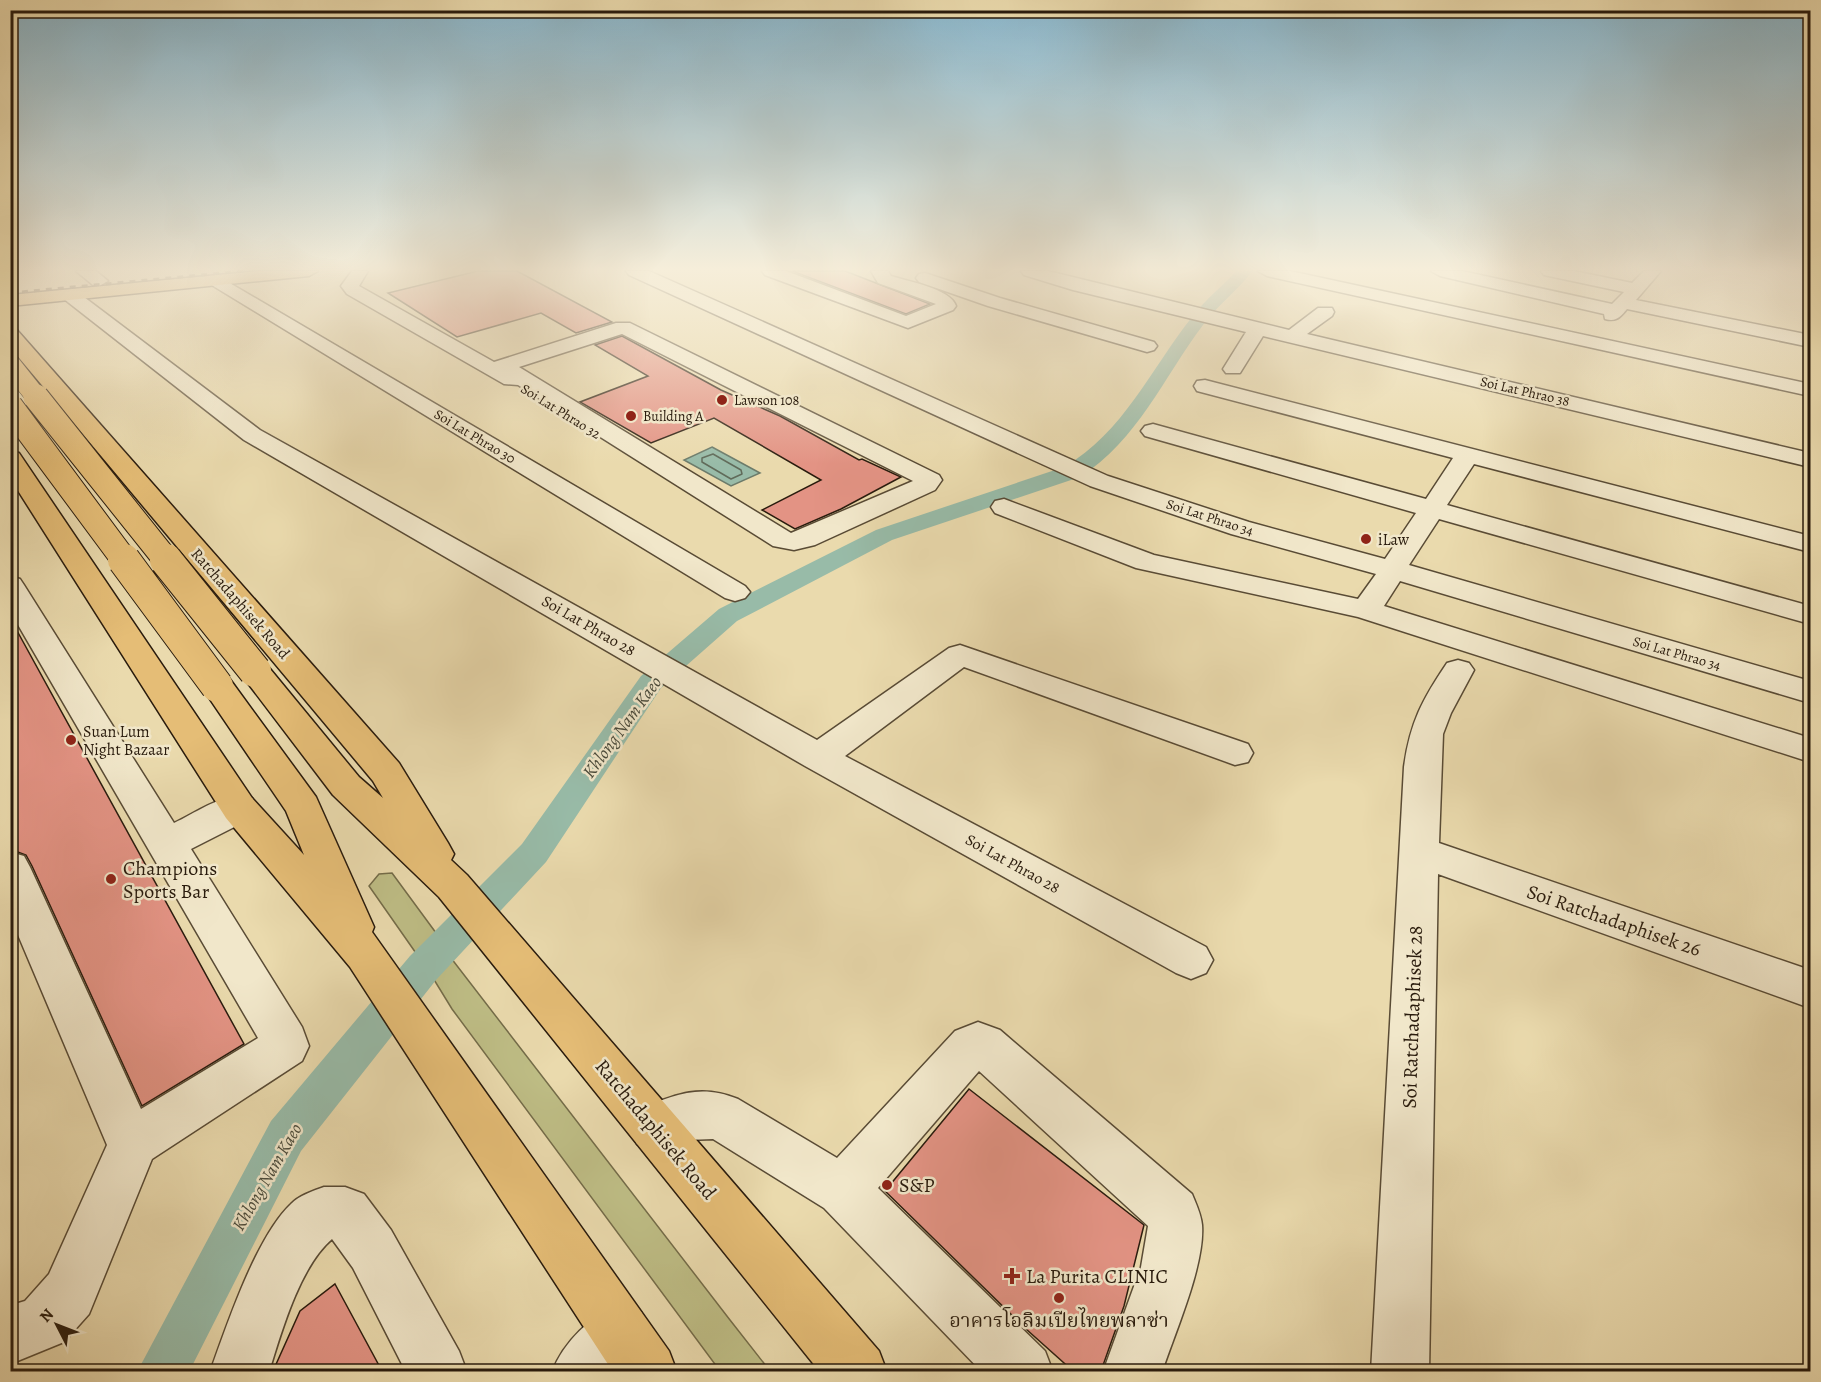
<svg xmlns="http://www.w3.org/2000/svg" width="1821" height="1382" viewBox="0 0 1821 1382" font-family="Alegreya,'Noto Serif Thai',serif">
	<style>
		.green { fill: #bebd85; stroke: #746c49; stroke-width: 1.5 }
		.water { fill: #98bba8; stroke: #6c7b6a; stroke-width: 1.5 }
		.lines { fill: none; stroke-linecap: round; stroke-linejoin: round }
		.shore { stroke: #606b5a; stroke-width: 1.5 }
		.canal { fill: #98bba8; fill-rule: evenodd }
		.building { fill: #e39384; stroke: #291b0d; stroke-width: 1.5 }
		.minor-casing { stroke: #594b35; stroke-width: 3 }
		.major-casing { stroke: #291b0d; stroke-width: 3 }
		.minor { fill: #f1e7ca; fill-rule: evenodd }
		.major { fill: #e5bd76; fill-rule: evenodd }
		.rail { stroke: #291b0d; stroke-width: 3; stroke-dasharray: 6 6; stroke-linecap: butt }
		.major-bridge-far2-casing { stroke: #291b0d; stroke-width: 21; stroke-linecap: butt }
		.major-bridge-far1-casing { stroke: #291b0d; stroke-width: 27; stroke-linecap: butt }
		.major-bridge-casing { stroke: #291b0d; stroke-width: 34; stroke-linecap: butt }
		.major-bridge-far2 { stroke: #e5bd76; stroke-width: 20 }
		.major-bridge-far1 { stroke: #e5bd76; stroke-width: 25 }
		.major-bridge { stroke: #e5bd76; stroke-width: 32 }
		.poi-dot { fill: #8f2418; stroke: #f1e7ca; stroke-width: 2 }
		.labels { text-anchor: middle; stroke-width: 5; stroke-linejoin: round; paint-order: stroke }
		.far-street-label { font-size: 14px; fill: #291b0d; stroke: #f1e7ca }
		.far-poi-label { font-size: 14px; fill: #291b0d; stroke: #f1e7ca; text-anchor: start }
		.poi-label { font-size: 16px; fill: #291b0d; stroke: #f1e7ca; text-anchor: start }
		.street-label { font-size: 16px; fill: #291b0d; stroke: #f1e7ca }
		.water-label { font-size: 18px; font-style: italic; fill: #4a4b3c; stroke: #f1e7ca }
		.near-poi-label { font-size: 20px; fill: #291b0d; stroke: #f1e7ca; text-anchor: start }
		.near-street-label { font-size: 20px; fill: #291b0d; stroke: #f1e7ca }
	</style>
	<rect width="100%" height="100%" fill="#eadaad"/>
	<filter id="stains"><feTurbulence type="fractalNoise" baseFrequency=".00333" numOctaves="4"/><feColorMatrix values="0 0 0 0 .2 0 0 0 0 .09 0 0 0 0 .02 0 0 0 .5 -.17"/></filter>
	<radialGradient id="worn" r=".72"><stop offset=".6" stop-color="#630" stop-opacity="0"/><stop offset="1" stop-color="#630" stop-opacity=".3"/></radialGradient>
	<path class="green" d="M392 873 439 937 418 956 369 886 379 874Z
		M451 958 730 1320 770 1371H720L452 1009 433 978Z"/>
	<path class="water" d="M712 447 760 473 731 486 684 460Z"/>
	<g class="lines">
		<path class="shore" d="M713 454 741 470 742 474 731 479 702 462V458Z"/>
		<path class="canal" d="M1237 271H1252C1238 291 1217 305 1203 325 1163 378 1138 440 1080 477L892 540 737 621 661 688 546 862 436 980 301 1151 189 1372H137L271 1121 410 956 522 844 641 676 719 609 876 530 1064 467C1124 432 1150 370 1192 317 1205 300 1222 286 1237 271Z"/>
	</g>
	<path class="building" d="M478 271H517L612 322 576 333 541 313 457 337 388 293Z
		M792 271H845L930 304 906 314Z
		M622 336 721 390 780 416 859 460 862 459 901 477 841 509 795 529 762 510 821 480 714 418 651 443 580 402 648 376 595 345Z
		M10 618 244 1044 142 1106 32 866 26 855 15 851 10 840Z
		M969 1089 1144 1225 1124 1306 1101 1371H1073L1026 1329 885 1191Z
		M335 1284 382 1371H273L300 1311Z"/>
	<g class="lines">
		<defs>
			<path id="minor" d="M76 271H96L108 281 99 286 93 285Z
				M352 271H368L359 286 494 362 616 323H630L939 475 942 480 935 490 815 545 794 550 773 546 518 385 504 384 347 294 341 286ZM622 334 913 481 791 533 519 367Z
				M626 271H649L1108 476 1249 522 1385 559 1416 513 1145 436 1141 431 1145 426 1153 424 1426 499 1453 458 1197 391 1194 386 1197 381 1205 380 1810 536V552L1474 464 1447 505 1810 606V624L1439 519 1409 565 1810 681V703L1400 581 1384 606 1810 738V762L1358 617 1136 568 995 513 991 507 995 501 1004 499 1154 555 1358 599 1376 574 1231 534 1090 486 629 275Z
				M762 271H786L906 316 936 304 878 283 871 271H888L891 276C907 281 951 289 956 306L953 310 908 328 765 275Z
				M1021 271H1048L1289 330 1318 308H1332L1334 312 1332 316 1307 334 1810 453V467L1263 336 1240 373H1226L1223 369 1246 332 1073 290 1024 275Z
				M1258 271H1290L1810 384V396L1267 276Z
				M1431 271H1462L1612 304 1624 292 1544 275 1541 271H1574L1632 283 1644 271H1661L1636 300 1810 335V347L1627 309C1620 317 1617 322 1605 319L1604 314 1440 276Z
				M925 273 1000 298 1154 342 1157 346 1154 350 1147 352 988 306 919 282 916 278 919 274Z
				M216 275 745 586 750 592 745 598 735 601 725 598 210 284 207 280Z
				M70 290 76 291 260 430 817 740 949 648 960 645 1248 744 1253 753 1248 762 1235 765 964 667 845 756 1206 947 1213 960 1206 973 1191 979 1176 973 805 766 244 440 64 299 61 295Z
				M10 576 20 579 24 585 174 823C198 812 226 790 252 798L258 808 252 818 191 849 302 1027 309 1046 302 1061 152 1159 89 1314 64 1342 15 1362 10 1360V1303L15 1304 25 1301 49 1274 107 1145 10 916V852L24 856 30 867 141 1109 258 1038 10 611Z
				M1458 660 1469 663 1474 670 1451 713 1443 734 1439 843 1810 970V1008L1438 874 1429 1372H1371L1404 767C1410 723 1422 700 1447 663Z
				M978 1022 1000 1030 1192 1194C1196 1204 1201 1214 1202 1225 1205 1265 1175 1332 1162 1372H1103L1141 1267 1148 1226 979 1071 878 1188 1045 1351 1053 1372H982L824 1208 713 1139 687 1140 655 1151 637 1144 630 1127 637 1110C674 1095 700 1083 738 1099L837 1158 955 1031Z
				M324 1187H345L364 1194 391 1230 459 1351 467 1372H406L353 1268 332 1239C300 1266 281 1333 269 1372H210C227 1325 256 1237 291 1204 300 1195 313 1191 324 1187Z
				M621 1303 641 1312 650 1332 641 1352 623 1372H552C564 1341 591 1316 621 1303Z"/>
			<path id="major" d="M259 271H318L309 276 10 306V295Z
				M10 328 17 330 399 763 448 843 454 854 451 860 467 875 879 1351 887 1372H820L439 897 333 795 244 678 239 671 244 664 255 661 266 664 359 777 383 798 373 781 10 347Z
				M10 451 19 453 252 798 304 855 286 811 201 686 205 678 217 675 229 678 316 797 374 927 372 932 669 1351 677 1372H613L350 967 226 818 10 478Z"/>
		</defs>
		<use href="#minor" class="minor-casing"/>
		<use href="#major" class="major-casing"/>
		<use href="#minor" class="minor"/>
		<use href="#major" class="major"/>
		<path class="rail" d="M10 293 243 271"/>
		<defs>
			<path id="major-bridge-far2" d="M10 364 38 399"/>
			<path id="major-bridge-far1" d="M36 397 167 561
				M10 406 125 561"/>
			<path id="major-bridge" d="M124 560 217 686
				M166 560 255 671"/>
		</defs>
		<use href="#major-bridge-far2" class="major-bridge-far2-casing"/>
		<use href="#major-bridge-far1" class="major-bridge-far1-casing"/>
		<use href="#major-bridge" class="major-bridge-casing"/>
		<use href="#major-bridge-far2" class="major-bridge-far2"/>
		<use href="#major-bridge-far1" class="major-bridge-far1"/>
		<use href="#major-bridge" class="major-bridge"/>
	</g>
	<linearGradient id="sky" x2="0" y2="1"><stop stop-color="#88b7ce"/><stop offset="0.58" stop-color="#f6eeda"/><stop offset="1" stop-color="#f6eeda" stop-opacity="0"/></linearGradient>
	<rect width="1821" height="464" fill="url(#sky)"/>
	<g class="poi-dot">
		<circle cx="722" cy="400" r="6"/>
		<circle cx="631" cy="416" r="6"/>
		<circle cx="1366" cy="539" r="6"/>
		<circle cx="71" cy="740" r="6"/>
		<circle cx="111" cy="879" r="6"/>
		<circle cx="887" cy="1185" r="6"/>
		<path d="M1009 1267h6v6h6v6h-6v6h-6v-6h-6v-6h6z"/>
		<circle cx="1059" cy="1298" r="6"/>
	</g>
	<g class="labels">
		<g class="far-street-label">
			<text transform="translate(1525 391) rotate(13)" y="5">Soi Lat Phrao 38</text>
			<text transform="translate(561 411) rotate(32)" y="5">Soi Lat Phrao 32</text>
			<text transform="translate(475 436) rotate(31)" y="5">Soi Lat Phrao 30</text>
			<text transform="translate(1210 517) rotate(18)" y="5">Soi Lat Phrao 34</text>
			<text transform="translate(1677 653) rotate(16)" y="5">Soi Lat Phrao 34</text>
		</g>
		<g class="far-poi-label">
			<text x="734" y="405">Lawson 108</text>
			<text x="643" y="421">Building A</text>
		</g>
		<g class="poi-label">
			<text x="1378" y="545">iLaw</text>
			<text x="83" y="737">Suan Lum<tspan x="83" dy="18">Night Bazaar</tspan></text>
		</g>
		<g class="street-label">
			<text transform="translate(241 603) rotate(49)" y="6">Ratchadaphisek Road</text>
			<text transform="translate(589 625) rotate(30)" y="6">Soi Lat Phrao 28</text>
			<text transform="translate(1013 863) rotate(29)" y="6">Soi Lat Phrao 28</text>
		</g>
		<g class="water-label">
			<text transform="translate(622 727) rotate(-54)" y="6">Khlong Nam Kaeo</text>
			<text transform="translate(267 1177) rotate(-60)" y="6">Khlong Nam Kaeo</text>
		</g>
		<g class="near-poi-label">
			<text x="123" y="875">Champions<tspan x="123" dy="23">Sports Bar</tspan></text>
			<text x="899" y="1192">S&amp;P</text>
			<text x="1026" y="1283">La Purita CLINIC</text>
			<text x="1059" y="1327" text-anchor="middle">อาคารโอลิมเปียไทยพลาซ่า</text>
		</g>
		<g class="near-street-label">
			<text transform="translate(1614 920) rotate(19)" y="7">Soi Ratchadaphisek 26</text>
			<text transform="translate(1412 1017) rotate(-88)" y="7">Soi Ratchadaphisek 28</text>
			<text transform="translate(656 1129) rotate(50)" y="7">Ratchadaphisek Road</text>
		</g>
	</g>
	<rect width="1821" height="1382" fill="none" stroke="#eadaad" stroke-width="36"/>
	<rect x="12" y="12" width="1797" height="1358" fill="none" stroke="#291b0d" stroke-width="3"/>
	<rect x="18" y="18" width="1785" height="1346" fill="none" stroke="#291b0d" stroke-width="1.5"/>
	<g transform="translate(57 1325) rotate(312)" stroke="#f1e7ca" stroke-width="4.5" paint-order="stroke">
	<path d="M0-4.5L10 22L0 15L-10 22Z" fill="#291b0d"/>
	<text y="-9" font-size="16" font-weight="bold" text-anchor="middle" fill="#291b0d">N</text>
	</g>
	<rect width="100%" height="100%" filter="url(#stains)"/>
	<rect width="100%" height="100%" fill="url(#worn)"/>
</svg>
